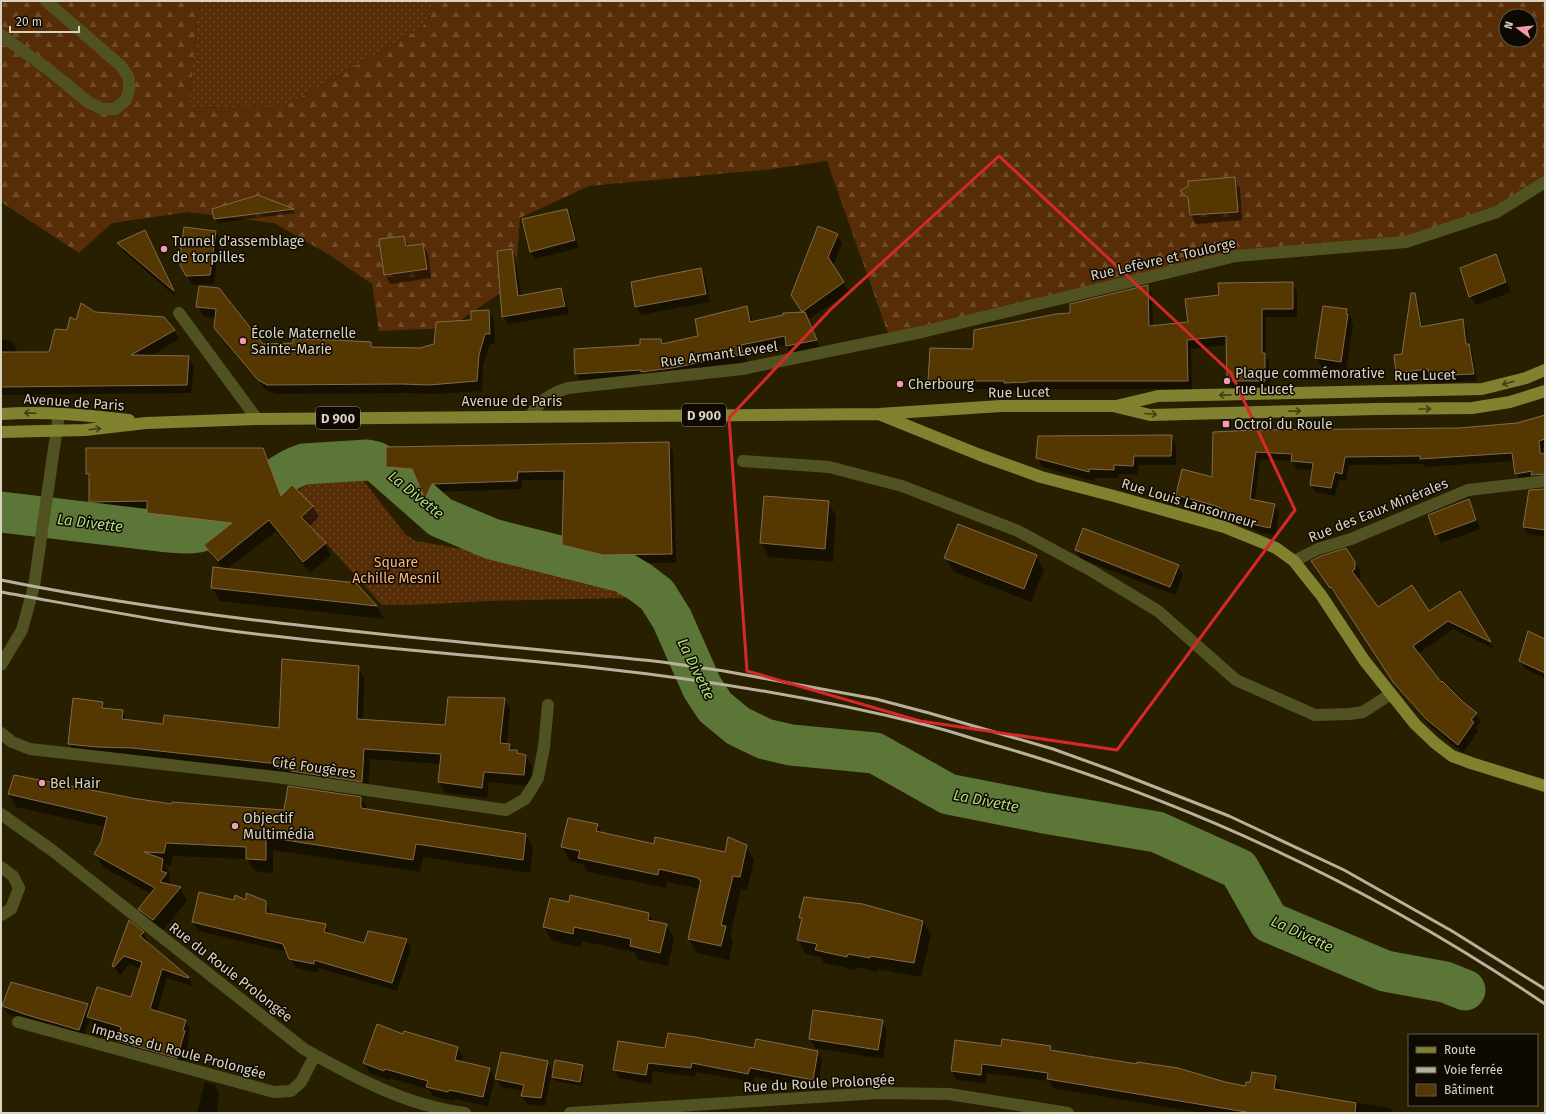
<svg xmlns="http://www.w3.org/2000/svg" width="1546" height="1114" viewBox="0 0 1546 1114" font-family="'Fira Sans',sans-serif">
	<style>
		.grass { fill: url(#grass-dots) }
		.forest { fill: url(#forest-firs); fill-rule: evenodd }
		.shadow { fill: #0007; fill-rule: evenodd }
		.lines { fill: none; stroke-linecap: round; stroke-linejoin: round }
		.river { stroke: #5b7637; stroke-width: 41 }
		.building { fill: #553701; stroke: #806b4f }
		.minor { stroke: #515221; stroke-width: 12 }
		.major { stroke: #80822f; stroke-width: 12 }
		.rail { stroke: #b7b09c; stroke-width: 3 }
		.oneway { stroke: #414016 }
		.marked { fill: none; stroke: #d62828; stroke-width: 3; stroke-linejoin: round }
		.poi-dot { fill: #f19ab2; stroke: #0e0a01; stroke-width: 1.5 }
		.labels { text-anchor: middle; stroke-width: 3; stroke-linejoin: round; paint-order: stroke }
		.shield { fill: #0e0a01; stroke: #9c9788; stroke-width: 1 }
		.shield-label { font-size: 13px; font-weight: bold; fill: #d9d3c2 }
		.poi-label { font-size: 14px; fill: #d9d3c2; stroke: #0e0a01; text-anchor: start }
		.street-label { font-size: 14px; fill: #d9d3c2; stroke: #0e0a01 }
		.park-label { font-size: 14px; fill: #f7b484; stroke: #0e0a01 }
		.water-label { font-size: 15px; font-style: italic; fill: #b0d97f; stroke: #0e0a01 }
	</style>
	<defs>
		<pattern id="grass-dots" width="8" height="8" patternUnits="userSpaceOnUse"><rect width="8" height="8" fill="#572d07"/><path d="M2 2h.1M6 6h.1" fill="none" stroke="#6f4b2a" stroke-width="1.8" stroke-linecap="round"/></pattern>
		<pattern id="forest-firs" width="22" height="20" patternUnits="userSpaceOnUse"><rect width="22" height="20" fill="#572d07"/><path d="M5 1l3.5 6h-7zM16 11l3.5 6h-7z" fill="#6f4b2a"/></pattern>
	</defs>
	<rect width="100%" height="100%" fill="#281f01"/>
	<path class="grass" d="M199 1H438L422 28 285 106 189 108Z
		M337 475 353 477 363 480 406 535 416 541 614 576 636 588 642 594 621 598 486 601 414 605H382L326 543 298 520 313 506 298 491C312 480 319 477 337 475Z"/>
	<path class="forest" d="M1 1H199L189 108 285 106 422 28 438 1H1545V182L1497 212 1406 242 1236 256 890 339 827 161 772 169 589 186 520 218 515 283 449 328 379 331 372 284 328 254 274 223 189 212 112 223 79 253 1 202ZM1506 16H1530V40H1506Z"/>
	<path class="shadow" d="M1235 178 1240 187 1242 220 1196 224 1191 215 1190 202 1182 191Z
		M258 196 293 210 295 213 218 223 215 218Z
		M567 210 571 217 578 248 535 259 531 252Z
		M215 232 220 241 214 284 192 285 180 263Z
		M837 235 842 244 833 266 849 292 808 320 820 348 791 354 786 345 745 353 747 362 647 380 581 382 576 374 641 346 661 340 663 345 699 337 746 307 751 316 753 322 803 313 792 295Z
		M404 237 409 246 423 245 428 254 431 278 390 284 385 274Z
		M149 240 176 297 124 252 119 243Z
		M512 251 516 258 521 297 560 289 565 297 569 314 508 324 503 316Z
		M1495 256 1501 265 1511 292 1476 305 1470 296Z
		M700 269 705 277 710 302 641 315 636 307 632 282Z
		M1292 283 1297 292V317H1266V358L1269 362 1270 389H1233L1228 381 1227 345 1191 349 1192 389H1032V390L1009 391V389H934L929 380 974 350 1147 286 1152 295 1153 326 1189 323 1220 296Z
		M200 287 263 345 370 343 373 348 420 349 434 345 488 311 494 320 495 343 490 344 483 365 482 391 435 394 408 393 277 394 270 392 265 389 220 337 215 327 216 318 203 316 198 306Z
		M1414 294 1418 301 1423 328 1463 321 1466 327 1468 345 1472 351 1477 381 1434 383 1430 376 1401 379 1397 373 1403 355Z
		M1324 307 1347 310 1352 319 1351 322 1353 325 1346 371 1321 367 1316 358Z
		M95 313 174 331 179 339 149 357H188L194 366 191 393 1 395V340L12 341 17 349 15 353H50L77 322Z
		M1545 416V448H1543L1545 482 1521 481 1516 473 1514 461 1425 467 1423 464 1349 465 1346 481 1339 480 1335 496 1315 492 1311 484 1313 470 1297 469 1292 461 1260 459 1255 501 1275 505 1279 513 1275 535 1261 533 1221 514 1181 503 1177 495 1213 478 1214 433 1459 429 1517 424Z
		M1171 436 1176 445V465H1139L1138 475 1118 474 1119 478H1094V481L1042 467 1037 457Z
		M668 443 673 452 676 563H608L568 554 563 545 564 480H522V489L437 492 431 506 417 477 392 475 387 467Z
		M262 449 269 460 282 496 312 506 319 517 309 527 325 544 331 555 310 573 276 531 227 569 355 584 377 607 384 619 220 601 212 587 223 569 212 556 206 545 222 532 155 524 148 512 97 513 90 501V480L87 474ZM153 513 237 523V525L153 515Z
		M1545 491V537L1528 534 1524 527Z
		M1468 500 1473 509 1480 529 1441 543 1436 534Z
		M828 502 836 516 833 562 769 557 761 543Z
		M1076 550 1178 566 1183 575 1175 595 1081 559Z
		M1036 556 1044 570 1031 602 954 572 946 558Z
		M1355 562 1360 571V578L1357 580 1378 609 1428 612 1460 592 1494 649 1453 629 1418 654 1441 683 1476 713 1481 722 1476 727 1478 731 1463 753 1432 728 1400 690 1337 595 1335 596 1317 569Z
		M1545 640V678L1525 669 1520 661Z
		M358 667 364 678 363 721 446 726 504 699 510 709 507 744 510 745 513 751H516L518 755 526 756 532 766 530 786 489 782 487 798 445 793 439 782 441 764 370 759 368 792 75 754 69 744 102 703 106 710 122 711 127 721 164 725 280 729Z
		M9 794 132 799 173 805 285 812 361 798 368 810 526 835 533 847 530 873 423 857 420 872 273 850V873L254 871 247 859 173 856 171 866 165 865 170 873 169 879 173 887 180 888 187 901 161 933 147 921 139 909 151 894 103 867 95 854 102 842 105 827 16 807Z
		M597 825 602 833 654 845 726 853 746 846 754 860 747 890 741 889 730 936 733 941 729 960 697 953 689 939 700 889 667 882 666 888 588 872 583 864 570 861 562 847Z
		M234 901 265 902 270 911V915L325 925 330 934 365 944 406 940 411 948 397 991 319 968 318 973 296 968 287 952 198 931 193 922Z
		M569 903 649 914 654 922 666 924 674 938 668 966 639 960 634 952 582 941 580 947 552 941 544 927Z
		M800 918 923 921 931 935 921 977 878 969 877 972 856 967 855 970 824 963 820 957 806 954 798 940 802 921Z
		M143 933 148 941 147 943 188 977 193 986 167 978 157 1012 185 1021 190 1029 188 1038 189 1041 182 1066 123 1050 118 1041 120 1033 93 1025 90 1019 83 1037 32 1023 8 1014 3 1006 87 1005 90 1009 131 998 141 969 129 964 120 975 113 966Z
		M814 1011 882 1021 887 1030 883 1059 815 1048 810 1039Z
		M1050 1047 1053 1051 1246 1087 1275 1077 1280 1086V1091L1391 1108 1394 1113H1202L1053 1088 1049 1081 987 1073 985 1083 957 1080 952 1071 1002 1048Z
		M457 1048 463 1057 461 1063 489 1069 495 1078 488 1106 454 1099 453 1101 433 1096 428 1089 390 1078 389 1080 370 1073 364 1063Z
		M666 1049 817 1052 822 1060 818 1088 754 1077 753 1082 696 1072 695 1077 653 1071 651 1084 619 1078 614 1069Z
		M547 1062 552 1070 545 1106 527 1104 522 1096 523 1091 501 1087 497 1079Z
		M582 1066 585 1070 582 1086 556 1081 553 1077Z
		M205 1082 215 1085 219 1092 217 1113H187L197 1112Z"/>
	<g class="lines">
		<path class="river" d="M1 512 167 532C177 533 187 534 198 532 235 526 265 476 304 464L367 460 376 462 382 466 440 517 492 539 623 572 640 582 657 595 672 619 702 687 715 707 738 726 765 739 791 745 875 753 948 794 1044 813 1157 832 1239 869 1269 922 1385 971 1445 982 1465 990"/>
	</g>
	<path class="building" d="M1235 177 1238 212 1190 215 1188 198 1180 191 1188 186V181Z
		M258 195 294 209 214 219 212 209Z
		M567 209 575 240 530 252 522 219Z
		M818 226 838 234 828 257 844 282 802 312 791 295Z
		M184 227 216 231 210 275 186 276 179 263Z
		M145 230 174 291 117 243Z
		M404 236 406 246 423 244 427 269 384 275 379 239Z
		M512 249 518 296 561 288 565 306 502 317 497 251Z
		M1496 254 1506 282 1469 297 1460 268Z
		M701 268 706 294 635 307 631 282Z
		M1293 282V309H1262V353H1265V381H1227L1226 336 1187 340 1188 381H1028V382L1004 383V381H928L930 348 973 349 974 330 1056 314 1070 313V304L1148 285 1149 326 1188 322 1185 299 1219 295 1218 283Z
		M199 286 219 288 263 344 293 343V339L336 340 371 342V347L420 348 434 344 436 322 471 320V311L489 310 490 334H485L479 355 477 381 429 385 402 384 267 385 258 380 214 328 216 309 196 307Z
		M1411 293H1415L1421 327 1463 319 1466 344H1469L1474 374 1429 376 1428 369 1396 373 1394 355 1402 354Z
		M81 303 95 312 164 317 175 330 131 355 189 356 187 385 1 387V352H49L55 329 67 330 70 317 76 320Z
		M747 306 750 322 783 315V313L805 312 817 340 786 346 785 336 741 345 743 354 672 368 641 372V370L575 374 574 349 640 345V339H661L662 344 698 336 695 319Z
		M1323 306 1347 309 1346 314H1348L1341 362 1315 358Z
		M1545 415V439L1539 441 1540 453 1545 454V474L1531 475 1532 471 1515 474 1512 453 1420 459V456L1345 457 1342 474 1335 472 1331 488 1310 485 1313 463 1291 461 1292 454 1256 452 1250 499 1275 504 1270 528 1256 525 1216 506 1176 495 1182 469 1212 477 1213 432 1256 430 1459 428 1517 423Z
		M1172 435 1171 456H1134L1133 466 1114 465V470L1089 469V472L1036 458 1038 436Z
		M669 442 672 554 603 555 562 545 564 471 518 472 517 481 432 484 425 499 412 469 386 467V447Z
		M86 448H263L281 496 292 485 313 506 301 517 326 543 303 562 269 520 218 561 204 545 232 523 147 513V501L89 502V474H86Z
		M1545 489V530L1523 527 1529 490Z
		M764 496 829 501 825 549 760 543Z
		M1469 499 1476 520 1435 535 1428 515Z
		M958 524 1037 555 1024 589 944 558Z
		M1083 528 1179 565 1170 587 1075 550Z
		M1346 548 1355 562V569L1352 571 1378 607 1412 585 1429 611 1460 591 1491 642 1448 621 1413 646 1441 682 1442 681 1463 702 1477 713 1471 720 1474 722 1458 745 1426 719 1393 682 1331 587 1330 588 1311 561 1321 556Z
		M213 567 356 583 377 606 211 588Z
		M1528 631 1545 639V673L1519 661Z
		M282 659 359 666 357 719 445 725 448 697 505 698 500 743 510 744 509 750H517V753L526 755 524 775 484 772 482 788 438 782 441 754 364 749 362 782 291 771V770L278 768V764L132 748 96 747 68 744 73 698 103 702 102 708 123 710 122 719 163 724 164 715 279 728Z
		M14 775 132 798 172 804V802L284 810 288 786 361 797V808L526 834 523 860 416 844 413 860 266 837V860L246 859V847L166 843 164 853 144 852 163 859 161 871 167 873 160 882 181 887 153 920 138 909 155 888 94 854 101 842 107 817 8 794Z
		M568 818 598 824 596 831 654 844 655 837 725 852 728 837 747 845 740 877 733 876 721 925 726 926 721 946 688 939 701 880H699V878L659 869 658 875 578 858 580 851 561 847Z
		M199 892 234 900 235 895 246 900V893L266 901V913L326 924 324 932 364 943 368 931 407 939 392 983 314 960V964L289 959 283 944 192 922Z
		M570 895 649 913 648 920 667 924 660 953 630 946 631 939 574 927 573 934 543 927 550 898 569 902Z
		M804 897 863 904 923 921 914 963 870 956V958L848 954 847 957 815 950 817 944 797 940 802 918H799Z
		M129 920 144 932 140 936 189 977 188 978 162 969 150 1009 186 1020 183 1030 185 1031 177 1058 117 1041 121 1027 87 1017 97 987 131 997 142 962 124 956 114 967 112 966Z
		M11 982 88 1004 79 1030 27 1015 2 1006Z
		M813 1010 883 1020 878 1050 809 1039Z
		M377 1024 403 1034 404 1031 458 1047 455 1060 490 1068 483 1097 449 1090 448 1092 426 1087 428 1081 385 1069 384 1071 363 1063Z
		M668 1033 695 1037 754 1048 756 1039 818 1051 813 1080 750 1068 748 1074 692 1063 691 1068 648 1063 646 1075 613 1070 618 1041 665 1048Z
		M1002 1039 1051 1046 1050 1050 1137 1064V1062L1178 1068 1225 1082 1245 1086 1246 1082H1250L1252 1072 1276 1076 1274 1089 1356 1103 1355 1113H1252L1047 1079 1048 1073 982 1064 981 1075 951 1071 955 1040 1001 1046Z
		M501 1052 548 1061 541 1098 521 1096 524 1085 495 1079Z
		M555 1060 583 1065 580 1082 552 1077Z"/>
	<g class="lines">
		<path class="minor" d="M1 35 49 70 88 102 102 109H115L126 100 129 90V78L121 66 46 1
			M179 313 257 419
			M530 416C542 400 549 394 568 388L742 369 922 332 1236 256 1406 242 1497 212 1545 182
			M743 461 829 467 902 486 1018 531 1092 571 1158 611 1236 680 1315 715 1350 714 1363 712 1391 694
			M1294 561 1318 549 1351 539 1468 490 1545 481
			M1 665 22 630 34 586 59 414
			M1 733 12 742 30 749 284 778 506 810 525 799 538 778 544 747 548 705
			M1 814 53 851 304 1049C354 1077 407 1106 465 1113
			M1 867 13 876 19 888 11 909 1 915
			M18 1022 274 1092 291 1091 301 1082 315 1055
			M570 1113 879 1093 949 1094 1068 1113"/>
		<path class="major" d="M1116 406 1158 396 1482 389 1526 378 1545 370
			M1 414C44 411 86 415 129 420
			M881 415 980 455 1041 477 1114 496 1224 527 1276 548 1294 561 1301 570 1321 595 1364 660 1415 724 1435 743 1452 756 1471 763 1545 786
			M1 432 85 430 146 423 257 419 879 414 1001 406H1113L1150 415 1376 409 1472 408 1510 402 1545 391"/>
		<path class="rail" d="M1 580C219 624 441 639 662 662L724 671 876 699 929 713 1053 749 1114 771 1229 816 1344 870 1452 931 1545 989
			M1 592C91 608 182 626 274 636 381 649 490 656 597 668 707 680 818 698 926 725 947 730 967 737 988 743 1189 800 1372 887 1545 1004"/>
	</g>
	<defs><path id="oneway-shaft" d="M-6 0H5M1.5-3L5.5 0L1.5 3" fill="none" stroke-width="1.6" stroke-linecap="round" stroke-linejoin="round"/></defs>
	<g class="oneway">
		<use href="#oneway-shaft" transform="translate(1508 383) rotate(164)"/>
		<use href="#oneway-shaft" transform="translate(1225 395) rotate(179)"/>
		<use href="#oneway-shaft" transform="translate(1425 409)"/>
		<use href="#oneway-shaft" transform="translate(1295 411) rotate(-1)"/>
		<use href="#oneway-shaft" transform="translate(30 413) rotate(-178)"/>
		<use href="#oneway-shaft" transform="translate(1151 414) rotate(5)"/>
		<use href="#oneway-shaft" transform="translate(95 429) rotate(-7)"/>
	</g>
	<path class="marked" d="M999 156 1231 373 1295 510 1117 750 920 721 747 671 729 418 831 309Z"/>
	<g class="poi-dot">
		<circle cx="164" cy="249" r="4"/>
		<circle cx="243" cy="341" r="4"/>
		<circle cx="1227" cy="381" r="4"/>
		<circle cx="900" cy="384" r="4"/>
		<rect x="1222" y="420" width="8" height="8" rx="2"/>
		<circle cx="42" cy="783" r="4"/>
		<circle cx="235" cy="826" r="4"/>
	</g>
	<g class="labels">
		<g class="shield">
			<rect x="682" y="404" width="44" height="22" rx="3"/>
			<rect x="316" y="407" width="44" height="22" rx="3"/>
		</g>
		<g class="shield-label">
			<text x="704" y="420">D 900</text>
			<text x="338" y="423">D 900</text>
		</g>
		<g class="poi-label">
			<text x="172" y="246">Tunnel d'assemblage<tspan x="172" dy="16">de torpilles</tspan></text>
			<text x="251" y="338">École Maternelle<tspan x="251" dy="16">Sainte-Marie</tspan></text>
			<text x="1235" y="378">Plaque commémorative<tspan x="1235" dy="16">rue Lucet</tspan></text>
			<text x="908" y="389">Cherbourg</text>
			<text x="1234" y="429">Octroi du Roule</text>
			<text x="50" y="788">Bel Hair</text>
			<text x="243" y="823">Objectif<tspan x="243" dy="16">Multimédia</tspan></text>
		</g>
		<g class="street-label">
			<text transform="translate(1163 259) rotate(-13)" y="5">Rue Lefèvre et Toulorge</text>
			<text transform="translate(719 354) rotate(-8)" y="5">Rue Armant Leveel</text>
			<text transform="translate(1425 375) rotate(-1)" y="5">Rue Lucet</text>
			<text transform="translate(1019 392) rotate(-1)" y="5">Rue Lucet</text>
			<text x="512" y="406">Avenue de Paris</text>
			<text transform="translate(74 402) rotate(4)" y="5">Avenue de Paris</text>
			<text transform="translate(1189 503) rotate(17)" y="5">Rue Louis Lansonneur</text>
			<text transform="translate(1378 510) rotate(-22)" y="5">Rue des Eaux Minérales</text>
			<text transform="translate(314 767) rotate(8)" y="5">Cité Fougères</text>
			<text transform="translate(231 972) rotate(38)" y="5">Rue du Roule Prolongée</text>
			<text transform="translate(179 1051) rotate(15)" y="5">Impasse du Roule Prolongée</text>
			<text transform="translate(819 1083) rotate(-3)" y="5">Rue du Roule Prolongée</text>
		</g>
		<g class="park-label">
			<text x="396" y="567">Square<tspan x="396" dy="16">Achille Mesnil</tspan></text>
		</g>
		<g class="water-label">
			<text transform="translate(416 495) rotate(39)" y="5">La Divette</text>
			<text transform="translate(90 523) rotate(7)" y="5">La Divette</text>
			<text transform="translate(696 669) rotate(64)" y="5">La Divette</text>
			<text transform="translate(986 801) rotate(11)" y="5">La Divette</text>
			<text transform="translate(1302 934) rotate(25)" y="5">La Divette</text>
		</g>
	</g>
	<rect width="1546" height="1114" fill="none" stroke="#d9d3c2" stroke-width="4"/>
	<rect x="1408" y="1034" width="130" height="72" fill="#0e0a01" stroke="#5f5a4e"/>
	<rect x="1416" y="1047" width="20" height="6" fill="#80822f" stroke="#5f5a4e"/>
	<text x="1444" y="1054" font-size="12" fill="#d9d3c2">Route</text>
	<rect x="1416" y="1067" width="20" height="6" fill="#b7b09c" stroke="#5f5a4e"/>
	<text x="1444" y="1074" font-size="12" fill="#d9d3c2">Voie ferrée</text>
	<rect x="1416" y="1084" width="20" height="12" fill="#553701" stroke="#5f5a4e"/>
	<text x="1444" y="1094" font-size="12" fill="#d9d3c2">Bâtiment</text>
	<g transform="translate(1518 28) rotate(286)"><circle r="19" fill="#0e0a01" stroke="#5f5a4e"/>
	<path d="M0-3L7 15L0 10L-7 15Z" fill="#f19ab2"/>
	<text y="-6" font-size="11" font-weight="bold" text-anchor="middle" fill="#d9d3c2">N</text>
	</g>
	<path d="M10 26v6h69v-6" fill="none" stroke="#d9d3c2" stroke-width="2"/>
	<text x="16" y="26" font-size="12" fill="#d9d3c2" stroke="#0e0a01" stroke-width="3" paint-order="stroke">20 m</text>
</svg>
